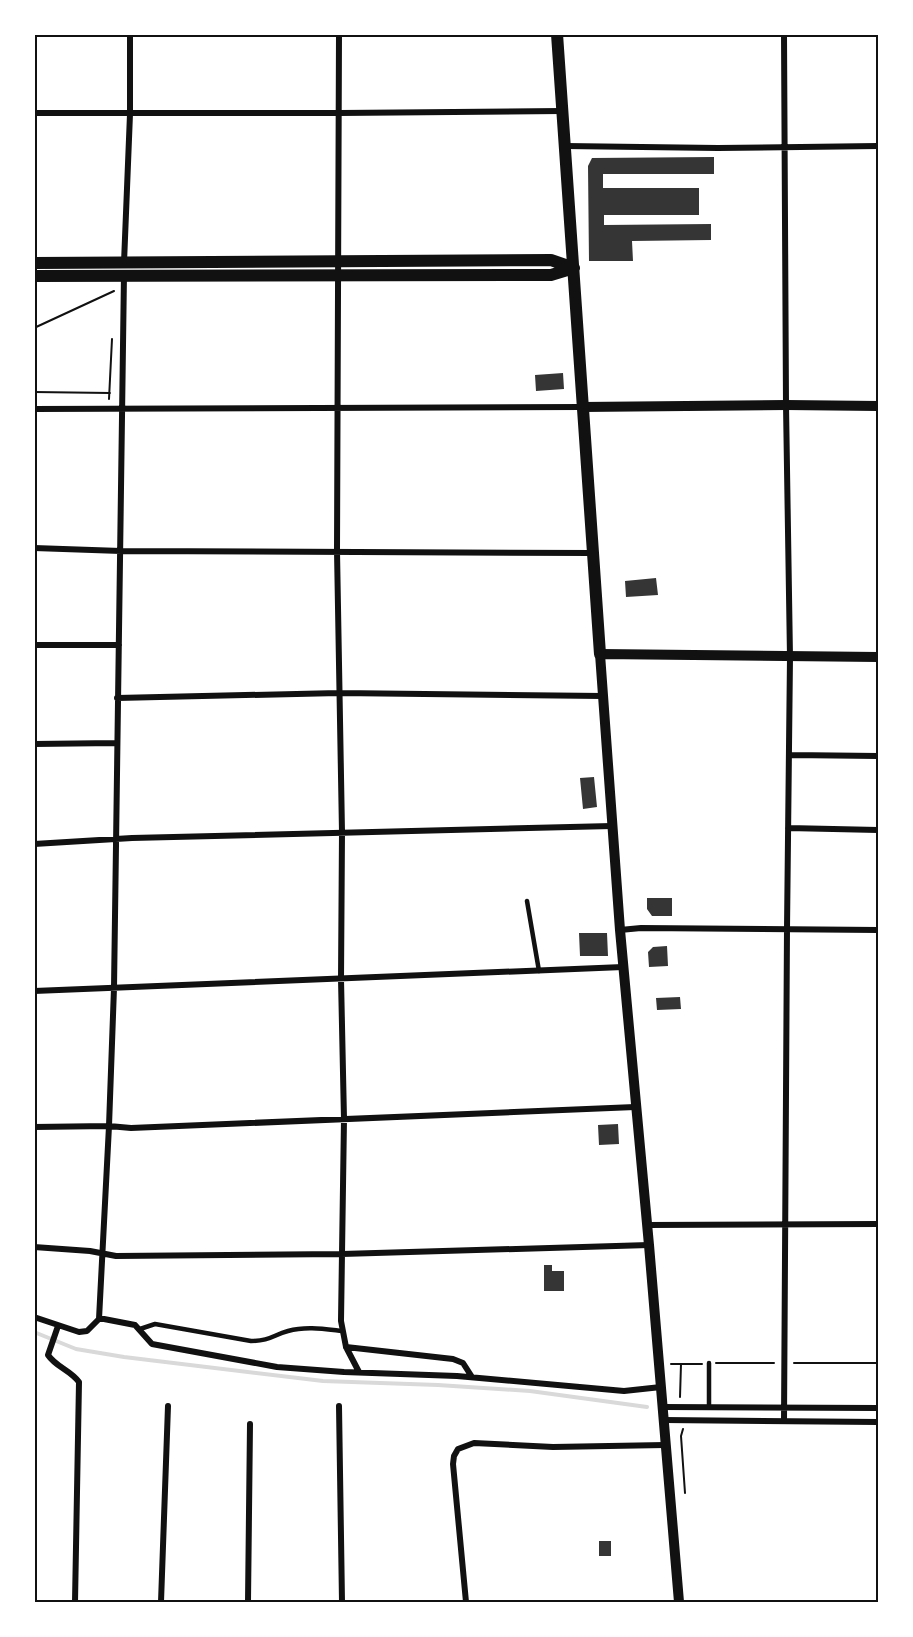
<svg xmlns="http://www.w3.org/2000/svg" width="913" height="1637" viewBox="0 0 913 1637" font-family="'PT Sans',sans-serif">
	<style>
		.lines { fill: none; stroke-linecap: round; stroke-linejoin: round }
		.stream { stroke: #d9d9d9; stroke-width: 4 }
		.building { fill: #353535 }
		.path { stroke: #111; stroke-width: 2 }
		.service { stroke: #111; stroke-width: 4.5 }
		.minor { stroke: #111; stroke-width: 6 }
		.tertiary { stroke: #111; stroke-width: 10 }
		.secondary { stroke: #111; stroke-width: 12 }
		.neatline { fill: none; stroke: #111; stroke-width: 2 }
	</style>
	<rect width="100%" height="100%" fill="#fff"/>
	<g class="lines">
		<path class="stream" d="M34 1332 76 1349 124 1357 323 1381 438 1385 530 1391 647 1407
			M34 1412V1443"/>
	</g>
	<path class="building" d="M714 157V174H603V188H699V215H604V225L711 224V240L632 241 633 261H589L588 166 592 158Z
		M563 373 564 389 536 391 535 375Z
		M656 578 658 595 626 597 625 581Z
		M594 777 597 807 583 809 580 778Z
		M647 898H672V916H652L647 909Z
		M579 933H607L608 956H580Z
		M667 946 668 966 649 967 648 952 653 947Z
		M680 997 681 1009 657 1010 656 998Z
		M618 1124 619 1144 599 1145 598 1125Z
		M544 1265H552V1271H564V1291H544Z
		M599 1541H611V1556H599Z"/>
	<g class="lines">
		<path class="path" d="M34 328 114 291
			M34 392 110 393
			M109 399 112 339
			M716 1363H774
			M794 1363H878
			M671 1364H702
			M680 1397 681 1364
			M683 1429 681 1436 685 1493"/>
		<path class="service" d="M527 901 539 971
			M140 1329 155 1324 251 1341C270 1341 273 1335 288 1331 306 1326 324 1329 342 1331
			M709 1406V1363"/>
		<path class="minor" d="M339 34 337 551 342 832 341 979 344 1119 341 1321 346 1347 359 1372
			M784 34 786 405 790 657 787 929 784 1421
			M34 113H340L562 111
			M565 146 718 148 878 146
			M124 263 130 114V34
			M34 409 582 407
			M34 548 121 551 593 553
			M34 645H119
			M117 698 339 693 603 696
			M34 744 116 743
			M790 755 878 756
			M788 828 878 830
			M34 844 132 838 612 826
			M620 930 641 928 878 930
			M34 991 623 967
			M34 1127 109 1126 131 1128 635 1107
			M647 1225 878 1224
			M34 1247 90 1251 116 1256 342 1254 649 1245
			M34 1317 79 1332 87 1331 99 1319
			M99 1319 109 1126 114 988 124 274
			M99 1319H104L135 1325 152 1344 277 1367 344 1372 457 1376 624 1391 661 1387
			M58 1326 48 1355C56 1367 70 1370 79 1382L75 1602
			M346 1347 453 1359 463 1363 472 1377
			M339 1406 342 1602
			M662 1407 878 1408
			M664 1420 878 1422
			M161 1602 168 1406
			M248 1602 250 1424
			M466 1602 453 1464 454 1456 458 1449 474 1443 553 1447 665 1445"/>
		<path class="tertiary" d="M582 407 786 405 878 406
			M679 1602 649 1245 620 930 600 654 878 657"/>
		<path class="secondary" d="M557 34 600 654
			M34 263 551 260 574 268
			M34 276 551 275 574 268"/>
	</g>
	<rect width="913" height="1637" fill="none" stroke="#ffffff" stroke-width="72"/>
	<rect x="36" y="36" width="841" height="1565" class="neatline"/>
</svg>
